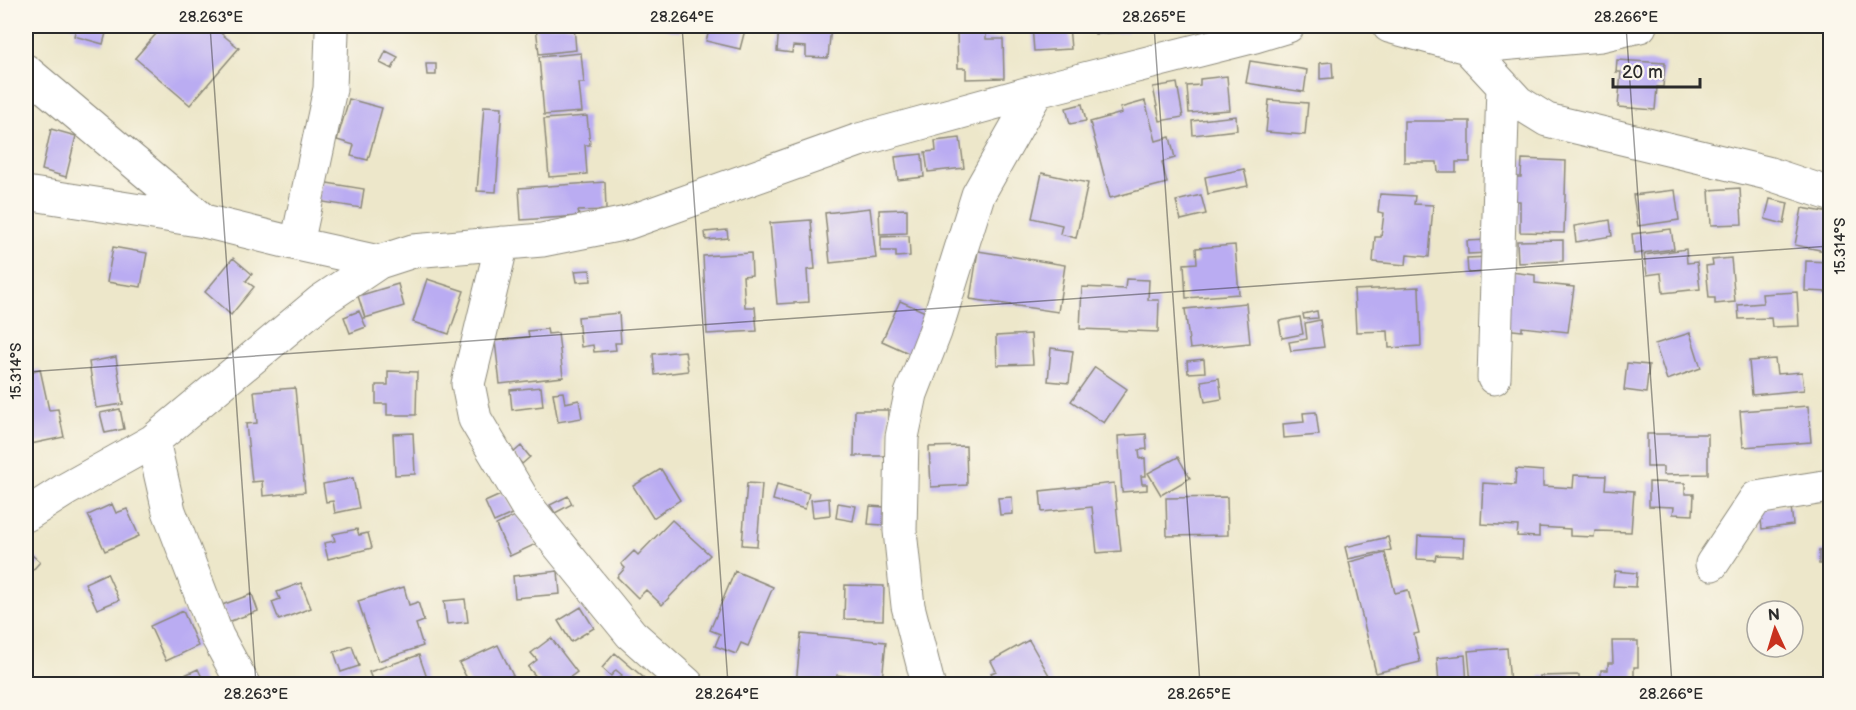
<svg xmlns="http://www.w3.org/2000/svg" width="1856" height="710" viewBox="0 0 1856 710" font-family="'Balsamiq Sans',sans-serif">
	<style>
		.building { fill: #baacf2 }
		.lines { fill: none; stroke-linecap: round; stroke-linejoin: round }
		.minor-casing { stroke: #8c897a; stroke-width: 35 }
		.minor { stroke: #fff; stroke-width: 33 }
		.ticks { fill: none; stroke: #2b2b2b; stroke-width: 1.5; stroke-opacity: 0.45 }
		.neatline { fill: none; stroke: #2b2b2b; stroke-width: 2 }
		.ticks-label { font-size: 15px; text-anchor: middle; fill: #2b2b2b }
	</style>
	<rect width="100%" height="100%" fill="#fbf7ec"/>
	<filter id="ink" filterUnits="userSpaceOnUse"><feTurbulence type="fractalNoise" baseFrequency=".0167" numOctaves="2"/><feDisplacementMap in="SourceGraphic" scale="12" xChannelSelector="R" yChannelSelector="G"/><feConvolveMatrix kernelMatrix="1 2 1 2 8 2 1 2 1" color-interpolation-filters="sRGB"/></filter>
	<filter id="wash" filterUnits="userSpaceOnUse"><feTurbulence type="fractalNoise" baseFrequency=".008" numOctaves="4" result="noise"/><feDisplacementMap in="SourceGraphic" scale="24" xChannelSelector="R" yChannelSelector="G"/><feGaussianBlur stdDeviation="1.35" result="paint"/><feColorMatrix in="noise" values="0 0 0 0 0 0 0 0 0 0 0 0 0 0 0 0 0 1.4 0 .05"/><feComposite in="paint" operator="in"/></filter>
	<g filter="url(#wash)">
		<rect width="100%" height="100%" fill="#ede7ca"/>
		<g id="blocks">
			<path class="building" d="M69 26H108L103 44 74 36 76 28Z
				M163 26H212L239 48 190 105 135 58Z
				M536 26H574L576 50 539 54Z
				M655 26H681L679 32Z
				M687 26H746L740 49 706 41 709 31Z
				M779 26H831L828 58 806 57V47L793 46 792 53 777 51Z
				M1032 26H1069L1071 49 1034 51Z
				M1095 26H1127V32L1095 34Z
				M986 31V39H1003L1004 78 966 79V68H958L957 32Z
				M386 51 398 57 392 69 380 63Z
				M581 53 584 83H579L582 112 544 115 539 57Z
				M1617 60 1665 63 1663 87H1657L1655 110 1618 107 1621 72H1616Z
				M1250 61 1307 70 1304 92 1246 83Z
				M1332 62 1333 78 1320 79V63Z
				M426 64H436V75H427Z
				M1227 76 1230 110 1189 113 1187 86 1200 85V79Z
				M1177 83 1183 117 1160 121 1153 87Z
				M349 99 382 108 368 160 351 156 354 145 337 140Z
				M1269 100 1308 103 1305 135 1266 132Z
				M1145 101 1156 141 1170 137 1175 158 1162 162 1167 183 1110 198 1090 122 1122 113 1120 108Z
				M1082 104 1086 121 1070 124 1066 108Z
				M484 106 502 107 496 192 477 191Z
				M587 116 590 145H585L587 174 549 177 544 119Z
				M1236 116 1237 130 1193 135 1192 121Z
				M1404 121H1470V162H1456V172H1438L1437 162H1404Z
				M51 129 76 136 66 177 42 170Z
				M960 138 964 168 928 172 925 152 936 151 935 141Z
				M922 154 924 177 898 180 895 157Z
				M1522 159 1566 161 1564 233 1520 232V201H1515V177H1521Z
				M1244 169 1248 186 1208 194 1205 177Z
				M1042 173 1088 183 1076 238 1060 234 1062 225 1032 218Z
				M321 182 364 189 361 208 317 201Z
				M605 182 606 210 578 211 579 216 521 220 519 188Z
				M1740 188 1742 224 1711 225 1709 190Z
				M1675 190 1679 220 1638 226 1633 195Z
				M1380 194 1415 196 1414 204 1433 205 1429 257 1407 255 1406 265 1373 262 1375 237H1381L1384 213 1378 212Z
				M1201 195 1206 214 1181 220 1176 201Z
				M1770 199 1788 203 1784 224 1765 219Z
				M870 208 876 258 830 263 825 213Z
				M1802 208 1830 213V252L1795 245Z
				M907 209V233L880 234 879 210Z
				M811 220 815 269 807 270 809 302 777 304 770 223Z
				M1610 220 1612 236 1576 242 1574 226Z
				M26 224H27L29 256 26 257Z
				M1671 229 1674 249 1634 254 1632 234Z
				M727 230 728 238 706 240 705 232Z
				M909 236 910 256 896 257V251H881V237Z
				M1488 240V253L1468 254 1467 241Z
				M1563 240V261L1518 263 1517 241Z
				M1235 245 1239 294 1186 298 1184 264 1197 263 1196 248Z
				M113 247 147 253 141 287 107 282Z
				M1686 249 1687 263 1697 262 1700 289 1663 293 1661 273 1647 275 1644 255Z
				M978 251 1065 265 1058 312 970 299Z
				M751 253 752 275 743 276 745 307H755L757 331 707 334 703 256Z
				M1489 257V272L1468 273 1467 258Z
				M233 258 252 274 246 281 254 287 231 315 205 292Z
				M1731 258 1735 302 1715 304V298H1709L1706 266 1713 265 1712 260Z
				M1806 261 1830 262V292L1805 291Z
				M590 270 591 281 577 282 575 271Z
				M1511 272 1535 275V283L1574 287 1568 332 1522 327V331L1504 329Z
				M427 279 464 291 449 334 413 322Z
				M1126 279 1149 280 1148 300H1159L1158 332 1080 329 1082 287 1125 289Z
				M398 284 404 306 365 318 358 296Z
				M1419 287 1421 346 1389 348 1388 331 1356 332 1354 290Z
				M1797 292 1799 326 1772 327 1771 318 1739 319 1738 305 1763 303 1762 294Z
				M900 301 930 314 913 355 882 341Z
				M1246 303 1250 343 1190 349 1185 309Z
				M359 311 366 327 350 333 344 317Z
				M1317 311 1318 318 1304 319 1303 314Z
				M619 313 621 343H615L616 350 594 352 593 345 581 347 578 317Z
				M1300 317 1303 334 1282 338 1279 321Z
				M1320 320 1324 347 1291 351 1289 342 1307 339 1305 323Z
				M547 329 548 334 558 333 563 377 500 384 495 341 529 337 528 331Z
				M1690 333 1701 368 1667 380 1655 344Z
				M1031 334 1033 364 997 365 996 336Z
				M1051 348 1073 351 1069 383 1048 381Z
				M685 351 688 371 655 375 653 354Z
				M116 357 123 404 96 408 89 362Z
				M1204 359 1205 372 1188 373 1187 361Z
				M1775 359 1777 374 1802 372 1804 390 1752 395 1749 361Z
				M1627 363 1649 365 1646 393 1624 390Z
				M1095 367 1127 389 1104 423 1071 401Z
				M40 369 49 410 58 409 64 437 26 445V373Z
				M388 371 417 372 416 415H387V404H376V385H388Z
				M1219 378 1222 399 1205 402 1201 381Z
				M541 387 543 406 512 410 510 390Z
				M295 388 305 492 263 496 262 481 252 482 246 424 257 423 254 391Z
				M563 392 565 403 579 400 582 418 558 422 553 393Z
				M1808 406 1811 442 1743 447 1740 411Z
				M120 409 124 429 105 433 100 413Z
				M855 410H888L887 456H854Z
				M1316 412 1319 435 1284 438 1283 424 1304 422 1303 413Z
				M413 433 415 474 395 475 393 434Z
				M1146 434 1147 449 1139 450 1140 459 1145 458 1146 476H1141L1142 484H1147V490L1122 492 1118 436Z
				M1647 434H1708V474L1663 475V467H1647Z
				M521 446 530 457 522 464 513 453Z
				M966 446 967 485 931 487 929 447Z
				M1178 457 1190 478 1161 495 1148 473Z
				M661 469 680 500 653 518 633 486Z
				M1516 469 1543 471V486L1573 488 1574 475 1606 476 1605 489 1634 491 1631 532 1595 531 1594 537 1570 536V529L1539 527V537L1517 536 1518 526 1481 524 1483 483 1515 485Z
				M353 478 359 508 335 513 333 501 326 502 323 484Z
				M1649 482 1685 483V494H1694L1693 515 1673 514 1674 507 1649 506Z
				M747 483 762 484 757 546 742 545Z
				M1114 483 1121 551 1097 553 1092 507 1042 512 1040 491Z
				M777 484 809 493 805 509 773 500Z
				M505 493 514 513 494 522 485 502Z
				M568 496 572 504 555 513 550 505Z
				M1012 497 1013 514 1000 515 998 498Z
				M1227 497 1228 535 1167 536 1166 498Z
				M829 498 830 515 813 517 811 500Z
				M838 503 856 506 853 521 836 518Z
				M112 504 116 513 127 509 139 536 105 551 88 515Z
				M870 506 884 507 883 525 868 524Z
				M1791 506 1793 525 1762 529 1760 510Z
				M521 513 536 544 510 556 496 525Z
				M672 520 710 555 662 605 646 590 638 598 617 577 625 568 621 564 634 551 638 555Z
				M357 529 359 535 368 533 372 548 328 559 324 543 335 541 333 534Z
				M1418 536 1464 538 1463 556 1436 555 1435 560 1417 559Z
				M1388 537 1391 550 1348 559 1345 547Z
				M1830 550V564H1819V551Z
				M1385 553 1395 593 1408 590 1419 633 1414 634 1420 662 1376 673 1349 562Z
				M32 555 40 562 33 570 26 563Z
				M558 571 560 594 515 598 513 576Z
				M735 571 773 587 748 646 741 643 736 654 715 646 720 634 710 630Z
				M1615 571 1637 573 1636 587 1613 586Z
				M107 573 119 600 97 609 85 583Z
				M301 583 311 608 279 620 272 602 280 599 277 592Z
				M845 585 884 586 883 620 844 619Z
				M404 587 409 605 418 602 424 621 416 624 423 646 378 661 358 601Z
				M252 594 258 611 228 622 222 605Z
				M465 599 468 622 447 624 444 601Z
				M581 607 594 628 571 642 558 621Z
				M183 611 198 646 166 661 150 626Z
				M801 634 886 642 882 680 837 675 836 684H796Z
				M551 638 577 672 561 684H542L528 667 537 660 531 653Z
				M1029 640 1054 684H997L991 673 996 671 991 661Z
				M1612 641H1638V667H1634V684H1601V670H1608V663H1613Z
				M498 645 517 684H470L459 663Z
				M352 646 359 666 341 672 334 652Z
				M1507 648 1510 684H1471L1468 651Z
				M615 653 651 684H622L618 680 622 675 616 670 611 676 602 668Z
				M419 655 429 684H374L369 672Z
				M1465 655 1467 684H1439L1437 658Z
				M198 669 205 684H178L176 679Z
				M1579 675V684H1535V682H1540V676Z"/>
		</g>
	</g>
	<g filter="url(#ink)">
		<use href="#blocks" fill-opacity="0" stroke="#8c897a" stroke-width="1.5"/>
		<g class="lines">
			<defs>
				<path id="minor" d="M1389 26 1467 47 1601 35 1640 26
					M1467 47 1518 102 1547 120 1767 173 1830 194
					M26 71 203 220
					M26 193 204 221 297 244 379 262
					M502 243 468 384 475 419 526 505 631 634 687 684
					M297 244 330 89 332 32
					M1494 378 1503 86
					M153 441 169 511 217 636 243 684
					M26 515 65 490 153 441 321 301 379 262 413 251 542 240 627 223 859 140 1037 91 1255 36 1288 26
					M1712 564 1756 498 1830 486
					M928 684 908 606 900 531 902 437 911 394 935 332 978 195 1037 91"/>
			</defs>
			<use href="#minor" class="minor-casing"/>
			<use href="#minor" class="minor"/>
		</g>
	</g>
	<path class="ticks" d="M210 26 256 684M682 26 728 684M1154 26 1200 684M1626 26 1672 684M26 372 1830 246"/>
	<rect width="1856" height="710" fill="none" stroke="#fbf7ec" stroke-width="66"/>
	<g transform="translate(1775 629) rotate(356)"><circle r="28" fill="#fbf7ec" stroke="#a8a59f" stroke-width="1.5"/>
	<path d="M0-4.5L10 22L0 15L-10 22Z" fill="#c8321e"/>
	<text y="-9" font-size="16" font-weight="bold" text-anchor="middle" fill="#2b2b2b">N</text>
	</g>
	<path d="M1613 78v9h87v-9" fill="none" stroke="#2b2b2b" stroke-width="3"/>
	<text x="1622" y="78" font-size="18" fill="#2b2b2b" stroke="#fbf7ec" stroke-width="4.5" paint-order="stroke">20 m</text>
	<rect x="33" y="33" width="1790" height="644" class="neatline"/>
	<g class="ticks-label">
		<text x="211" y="22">28.263°E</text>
		<text x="682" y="22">28.264°E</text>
		<text x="1154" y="22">28.265°E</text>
		<text x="1626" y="22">28.266°E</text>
		<text transform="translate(1840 246) rotate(-90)" y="5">15.314°S</text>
		<text transform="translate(16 371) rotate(-90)" y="5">15.314°S</text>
		<text x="256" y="699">28.263°E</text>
		<text x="727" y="699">28.264°E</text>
		<text x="1199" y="699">28.265°E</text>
		<text x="1671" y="699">28.266°E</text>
	</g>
</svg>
